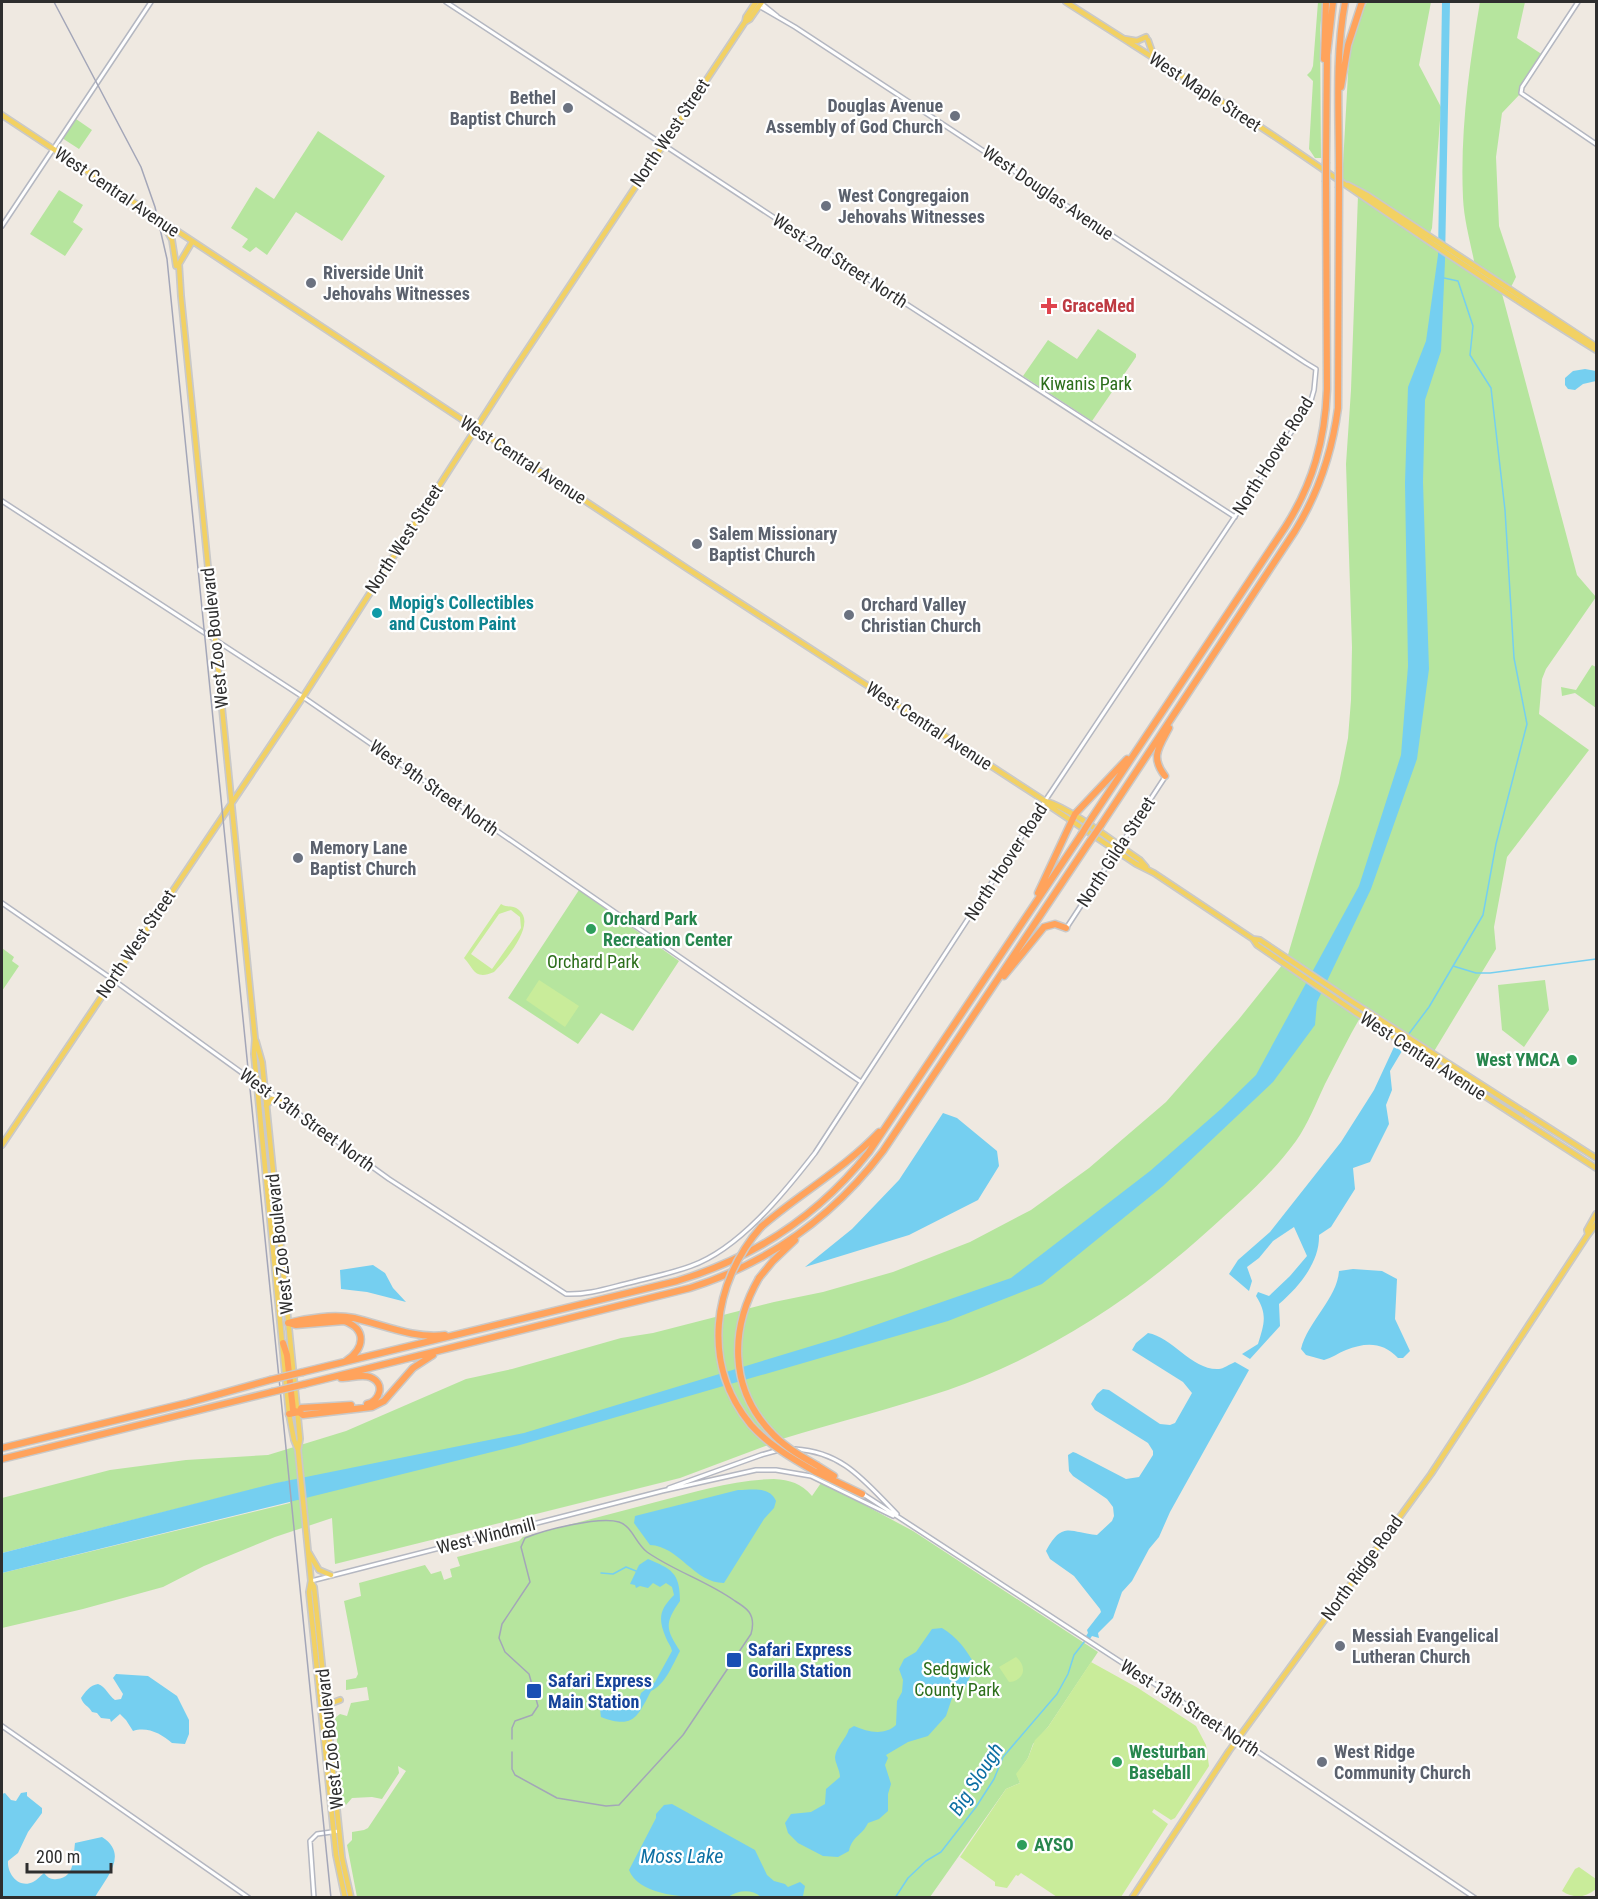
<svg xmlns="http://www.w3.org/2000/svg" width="1598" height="1899" viewBox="0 0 1598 1899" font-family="'Roboto Condensed',sans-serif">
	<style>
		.green { fill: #b6e59e }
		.pitch { fill: #c9ec9a; fill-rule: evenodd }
		.water { fill: #75cff0 }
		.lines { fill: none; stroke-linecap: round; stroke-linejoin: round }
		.stream { stroke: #75cff0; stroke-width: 1.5 }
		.minor-casing { stroke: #b4b7c1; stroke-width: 6 }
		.major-casing { stroke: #c9c9c9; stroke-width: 8 }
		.highway-casing { stroke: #c9c9c9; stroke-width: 9 }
		.minor { stroke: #fff; stroke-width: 3 }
		.major { stroke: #f2d163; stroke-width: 4.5 }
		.highway { stroke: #ffa35c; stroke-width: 6 }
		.rail { stroke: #a3a6b8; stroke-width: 1.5 }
		.highway-bridge-casing { stroke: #c9c9c9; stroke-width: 9; stroke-linecap: butt }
		.highway-bridge { stroke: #ffa35c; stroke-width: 6 }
		.worship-dot { fill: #6b7280; stroke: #fff; stroke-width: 2 }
		.health-dot { fill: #e0444e; stroke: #fff; stroke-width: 2 }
		.culture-dot { fill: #0f9aa8; stroke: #fff; stroke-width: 2 }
		.leisure-dot { fill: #2e9e5b; stroke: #fff; stroke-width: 2 }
		.transit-dot { fill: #1a4fb4; stroke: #fff; stroke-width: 2 }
		.labels { text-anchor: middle; stroke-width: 4.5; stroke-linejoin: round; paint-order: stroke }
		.street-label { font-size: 18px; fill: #2e2e2e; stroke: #fff }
		.worship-label { font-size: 18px; font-weight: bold; fill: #5b616d; stroke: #fff; text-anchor: start }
		.health-label { font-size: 18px; font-weight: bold; fill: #be3a42; stroke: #fff; text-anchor: start }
		.park-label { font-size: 18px; fill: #2c6e1b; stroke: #fff }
		.culture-label { font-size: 18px; font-weight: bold; fill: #0d838f; stroke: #fff; text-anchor: start }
		.leisure-label { font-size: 18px; font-weight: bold; fill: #27864d; stroke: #fff; text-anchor: start }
		.transit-label { font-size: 18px; font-weight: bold; fill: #164399; stroke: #fff; text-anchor: start }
		.water-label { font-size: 20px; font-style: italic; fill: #0d6fa3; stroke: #fff }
	</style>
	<rect width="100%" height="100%" fill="#efe9e1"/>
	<path class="green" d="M1318 2H1323L1320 30 1321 158H1315L1309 149 1313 81 1307 75 1311 71 1313 66Z
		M1367 2H1431L1419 65 1441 107 1432 228 1429 236 1342 182 1350 38Z
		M1480 2H1525L1517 38 1543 55 1521 93 1502 113 1496 157 1499 226 1516 277 1510 289 1475 266C1471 244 1464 221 1463 198 1460 133 1469 66 1480 2Z
		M76 119 92 130 79 149 62 138Z
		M318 131 385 176 342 241 296 212 267 255 256 247 250 252 242 247 248 239 231 228 256 187 274 199Z
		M59 190 83 205 73 222 83 229 65 256 30 234Z
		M1358 195 1501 290 1577 575 1596 597 1546 669 1542 679 1539 714 1589 750 1507 857 1494 927 1496 949 1433 1053 1287 958 1339 783 1348 738 1351 700 1352 647 1346 464 1351 390Z
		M1098 329 1136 354V357L1092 421 1023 376 1048 340 1077 359Z
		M1592 665 1596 667V708L1575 693 1562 696 1561 687 1576 690Z
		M579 890 679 961 633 1031 601 1013 578 1044 508 998Z
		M2 948 14 957 12 961 19 966 2 991Z
		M1283 964 1361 1016C1348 1038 1337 1061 1325 1084 1316 1103 1308 1124 1296 1141 1272 1174 1240 1202 1210 1229 1134 1298 1046 1356 948 1390 894 1408 837 1422 782 1439L768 1440 771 1444 680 1478 335 1564 332 1518 275 1537 204 1566 163 1587 83 1609 2 1628V1573L290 1503 287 1481 2 1553V1498L110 1470 186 1460 268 1455 346 1431 466 1379 512 1369 621 1338 653 1333 774 1302 823 1292 893 1272 970 1242 1031 1210 1089 1168 1166 1102 1239 1019Z
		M1545 980 1549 1010 1524 1047 1502 1030 1498 985Z
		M774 1479C790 1480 801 1483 812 1496L821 1483 829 1486 913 1531 1098 1652 1048 1727 1033 1744 1028 1758 1017 1774 1020 1783 1006 1789 930 1897H357L347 1845 352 1840V1832L364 1830 368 1828 406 1771 398 1766 399 1773 382 1799 372 1797 352 1798 346 1805 342 1797 335 1718 340 1714 347 1716 351 1703 369 1700 367 1687 346 1690V1680L356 1678 358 1674 344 1601 361 1596 359 1583 425 1565 431 1574 441 1571 444 1580 452 1577 450 1569 460 1566 457 1557 519 1541 523 1537C567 1525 612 1514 656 1502 695 1492 733 1480 774 1479Z"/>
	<path class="pitch" d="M501 904C507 908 513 905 519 910 537 924 505 961 494 972 474 981 474 968 464 958ZM511 910 520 917 521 928 492 969 471 954 499 914Z
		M539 980 579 1006 565 1027 526 1000Z
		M1016 1657C1028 1667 1024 1681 1009 1682L999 1667Z
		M1091 1662 1138 1688 1196 1726 1206 1745 1209 1766 1175 1818 1171 1820 1154 1809 1152 1812 1168 1824 1121 1897H1057L1021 1873 1018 1876 1016 1875 1007 1888 995 1886V1882L960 1857 1006 1789 1020 1783 1016 1774 1028 1758 1035 1740 1048 1727Z
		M1579 1867 1596 1879V1889C1585 1898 1574 1899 1562 1891L1575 1869Z"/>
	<path class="water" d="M1442 2H1450L1445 261 1441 351 1425 400 1423 482 1429 669 1417 759 1371 889 1317 1002 1315 1025 1273 1082 1163 1186 1042 1284 948 1321 520 1445 2 1573V1553L276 1483 524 1433 838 1338 1011 1278 1150 1171 1221 1109 1256 1075 1359 886 1401 755 1408 666 1405 483 1408 387 1426 341 1438 255Z
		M1585 369 1596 371V381L1583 384 1575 390 1568 389 1565 385V378L1573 371Z
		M1394 1047 1402 1051 1390 1071 1392 1090 1386 1105 1389 1124 1370 1162 1353 1168 1355 1189 1331 1227 1319 1235C1320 1262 1299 1287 1279 1304L1280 1326 1250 1359 1242 1354 1258 1344C1264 1324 1268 1315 1256 1296L1258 1292 1269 1296 1290 1276 1307 1256 1294 1227 1273 1241 1259 1258 1247 1267 1252 1281 1249 1291 1229 1274 1238 1260 1270 1232 1341 1142 1374 1090Z
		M943 1113 957 1118 997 1151 999 1166 978 1200 909 1235 805 1267 852 1229 899 1180Z
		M373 1265 385 1273 393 1288 406 1302 367 1292 341 1289 340 1270Z
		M1353 1269 1382 1271 1397 1279 1395 1319 1410 1351 1403 1358H1398C1383 1342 1366 1342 1346 1350 1338 1353 1332 1358 1324 1360L1306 1355 1301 1349C1308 1321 1337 1299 1339 1271Z
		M1148 1333C1172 1337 1193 1371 1219 1369 1223 1369 1230 1364 1235 1362L1249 1370 1170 1512 1159 1537 1149 1549 1132 1581 1122 1592 1113 1618 1098 1633 1099 1638 1092 1636 1090 1639 1086 1636 1088 1633 1087 1630 1101 1612 1100 1609 1074 1576 1050 1559 1046 1551C1063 1520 1070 1533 1097 1535L1112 1521 1114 1516 1113 1507 1107 1499 1073 1476 1069 1471 1068 1455 1073 1452 1076 1453 1126 1479 1139 1477 1153 1455V1451L1148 1443 1095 1410 1091 1404 1097 1394 1103 1389 1109 1390 1160 1424 1170 1425 1175 1423 1192 1393 1183 1382 1132 1350 1136 1343Z
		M738 1490C752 1490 770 1486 776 1501L774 1508 764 1519 724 1583C694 1583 679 1546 650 1545L634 1523 635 1516Z
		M648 1559C671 1569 680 1572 680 1601 664 1624 666 1629 680 1651 673 1664 665 1685 651 1691 637 1718 633 1729 601 1717L600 1709C611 1702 617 1703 629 1708L638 1703 641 1693 655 1682 672 1651C671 1646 668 1643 666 1638 658 1619 659 1610 674 1595L672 1587 666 1583 660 1587 653 1583 648 1588 640 1586 636 1588 635 1585 630 1584 639 1565Z
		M942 1628C958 1638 966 1649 975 1665L965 1688 953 1695 946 1716 928 1736 908 1742 886 1755 888 1758 885 1765 891 1784 888 1794V1811L879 1819 868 1823C862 1836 852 1836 849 1851L838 1857 823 1856 798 1843 788 1833 785 1823 791 1814 811 1812 825 1804 826 1789 840 1777C840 1770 835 1763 835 1757 836 1747 846 1739 849 1729L854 1726C868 1732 884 1736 896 1725L897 1701 902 1692 903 1680 899 1669 904 1659 916 1652 932 1629Z
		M116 1674 148 1676 177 1696 189 1720V1734L185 1744 172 1743C162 1734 147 1726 133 1731L126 1720 120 1714 111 1722 110 1719 101 1718 97 1713 92 1712C89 1706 83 1705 81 1698 85 1692 90 1685 98 1684 106 1687 108 1695 115 1700L121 1699 123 1694 113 1678Z
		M27 1792V1796L42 1808V1813L28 1832 18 1853 8 1861C7 1874 19 1889 33 1882 37 1880 40 1876 44 1873 48 1878 51 1880 57 1879 76 1877 73 1857 75 1843L102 1837C129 1854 107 1877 95 1897H2V1794L5 1793 11 1800 16 1801 21 1793Z
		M672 1804 755 1850 767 1875 774 1881 785 1884 788 1887 800 1882 805 1886 803 1896 761 1897C751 1889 739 1890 728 1897 697 1898 640 1899 629 1870L656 1818V1814L664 1805Z"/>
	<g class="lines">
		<path class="stream" d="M1453 966 1476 973H1490L1596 959
			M1408 1035 1429 1007 1483 915 1496 844 1527 724 1514 658 1505 510 1491 388 1470 355 1473 326 1458 281 1444 278
			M1397 1049 1405 1039
			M601 1573 613 1574 626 1567 636 1571
			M895 1898 908 1878 926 1861 941 1852 976 1807 994 1779 1003 1757 1057 1694 1068 1674 1074 1655 1088 1637"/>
		<defs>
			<path id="minor" d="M446 2 877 285 1235 517
				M1578 2 1522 87 1521 93 1596 144
				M761 3 777 16
				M2 226 151 2
				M2 501 303 697 861 1082
				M2 903 112 979 389 1179 566 1294C589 1295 611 1287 633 1282 652 1277 672 1273 691 1266 739 1249 784 1193 815 1153L1045 801 1310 404 1314 390 1316 369 1306 363 795 27 759 6
				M1067 927 1165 777
				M795 1449C844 1452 865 1482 897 1514
				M669 1488 761 1455 779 1450
				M863 1494 1233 1735 1475 1898
				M311 1581 662 1491 756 1470H776L811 1476 893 1516
				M2 1726 249 1898
				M314 1898 310 1841 317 1834 339 1831"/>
			<path id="major" d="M1066 2C1139 49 1212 94 1283 142 1387 213 1489 284 1596 350
				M745 22 750 19 762 2
				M1125 39 1137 41 1146 37
				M1148 40 1154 57
				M2 115 688 569 1045 801 1051 807 1136 864 1154 873 1253 939 1257 945 1355 1012 1596 1168
				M1348 185 1367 195 1594 345
				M163 223 172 240 176 266
				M192 242 179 264 181 296 255 1039 254 1054 289 1414 294 1440 298 1450
				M1045 801C1071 808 1116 844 1140 860L1146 867
				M1253 939 1260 940 1351 1001 1596 1158
				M256 1041 262 1062 297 1408 300 1439 298 1450 311 1581 309 1592 336 1855 345 1898
				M266 1106 272 1099 281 1100
				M2 1145 303 697 511 374 745 22 746 17 756 2
				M1588 1234 1587 1230 1596 1214
				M309 1553 319 1570 331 1575
				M311 1582 314 1587 342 1858 351 1898
				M328 1709 332 1703 340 1700
				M1132 1898 1229 1751 1431 1474 1587 1236 1596 1224"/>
			<path id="highway" d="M1324 59 1326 2
				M1341 87 1348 45 1362 2
				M1326 162 1327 55 1333 2
				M1339 170C1339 113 1335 57 1345 2
				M1165 776C1150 757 1159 747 1169 728
				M1091 819 1286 526C1313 483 1325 440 1327 389L1326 182
				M1101 825 1295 531C1319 492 1332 453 1338 408L1339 188
				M1038 893 1075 814 1127 759
				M1004 976 1044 927 1055 924 1066 928
				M761 1227C799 1194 844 1169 879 1132
				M759 1278 773 1261 795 1240
				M288 1323C307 1318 334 1314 354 1318 384 1325 414 1339 445 1335
				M289 1323 296 1325 344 1321C367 1329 365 1348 346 1361
				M283 1343 287 1355 293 1410 297 1412
				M303 1372 677 1281C754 1258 819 1215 869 1152L1081 835
				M341 1378C350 1378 362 1374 370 1377 386 1383 380 1401 367 1404
				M305 1384 690 1288C768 1263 833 1217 883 1151L1090 841
				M299 1412 303 1415 372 1407 384 1401 413 1368 433 1355
				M289 1414 299 1412 301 1408 351 1405
				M2 1448 187 1403 270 1380
				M2 1459 272 1392
				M818 1466 834 1476
				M814 1471 862 1494"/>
		</defs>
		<use href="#minor" class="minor-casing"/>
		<use href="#major" class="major-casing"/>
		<use href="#highway" class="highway-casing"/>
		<use href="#minor" class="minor"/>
		<use href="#major" class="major"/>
		<use href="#highway" class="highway"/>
		<path class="rail" d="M54 2 141 167 155 207 167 259 331 1898
			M512 1752V1769L515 1775 557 1798 606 1806 619 1805 683 1735 751 1634C753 1627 754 1619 749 1612 746 1608 740 1604 735 1601 707 1581 674 1571 647 1552 636 1544 632 1526 619 1522 599 1516 544 1530 525 1538L521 1547 530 1582 502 1624 499 1638 505 1652 529 1674 538 1706 532 1715 515 1721 512 1728V1739"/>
		<defs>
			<path id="highway-bridge" d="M1326 162V182
				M1339 170V188
				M1081 835 1091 819
				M1090 841 1101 825
				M761 1227C712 1283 701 1365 751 1425 769 1445 791 1458 814 1471
				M759 1278C730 1328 729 1387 770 1431 783 1446 801 1456 818 1466
				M270 1380 303 1372
				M272 1392 305 1384"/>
		</defs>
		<use href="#highway-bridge" class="highway-bridge-casing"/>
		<use href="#highway-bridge" class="highway-bridge"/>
	</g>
	<g class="worship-dot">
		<circle cx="568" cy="108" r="6"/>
		<circle cx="955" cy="116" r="6"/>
		<circle cx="826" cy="206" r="6"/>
		<circle cx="311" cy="283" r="6"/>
		<circle cx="697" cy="544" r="6"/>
		<circle cx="849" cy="615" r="6"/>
		<circle cx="298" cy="858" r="6"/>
		<circle cx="1340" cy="1646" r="6"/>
		<circle cx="1322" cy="1762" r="6"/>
	</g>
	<path class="health-dot" d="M1046 297h6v6h6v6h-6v6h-6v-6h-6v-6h6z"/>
	<circle class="culture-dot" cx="377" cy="613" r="6"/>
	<g class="leisure-dot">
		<circle cx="591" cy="929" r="6"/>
		<circle cx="1572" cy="1060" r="6"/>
		<circle cx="1117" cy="1762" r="6"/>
		<circle cx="1022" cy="1845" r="6"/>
	</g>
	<g class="transit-dot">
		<rect x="726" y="1652" width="16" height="16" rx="3"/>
		<rect x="526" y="1683" width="16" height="16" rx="3"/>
	</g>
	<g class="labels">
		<g class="street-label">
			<text transform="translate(1205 92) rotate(33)" y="6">West Maple Street</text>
			<text transform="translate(670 133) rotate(-56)" y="6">North West Street</text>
			<text transform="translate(117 192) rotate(34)" y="6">West Central Avenue</text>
			<text transform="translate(1048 193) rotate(34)" y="6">West Douglas Avenue</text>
			<text transform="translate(840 261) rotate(33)" y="6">West 2nd Street North</text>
			<text transform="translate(1273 456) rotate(-58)" y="6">North Hoover Road</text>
			<text transform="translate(523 460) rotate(33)" y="6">West Central Avenue</text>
			<text transform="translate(404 539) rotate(-57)" y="6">North West Street</text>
			<text transform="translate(215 638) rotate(-96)" y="6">West Zoo Boulevard</text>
			<text transform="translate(929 726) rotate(33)" y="6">West Central Avenue</text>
			<text transform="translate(434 788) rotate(35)" y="6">West 9th Street North</text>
			<text transform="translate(1116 852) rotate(-57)" y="6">North Gilda Street</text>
			<text transform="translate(1006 862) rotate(-57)" y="6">North Hoover Road</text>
			<text transform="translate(136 944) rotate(-56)" y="6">North West Street</text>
			<text transform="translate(1423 1056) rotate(33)" y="6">West Central Avenue</text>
			<text transform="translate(307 1120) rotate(36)" y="6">West 13th Street North</text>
			<text transform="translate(280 1244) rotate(-96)" y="6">West Zoo Boulevard</text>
			<text transform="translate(486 1536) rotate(-14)" y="6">West Windmill</text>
			<text transform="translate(1362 1568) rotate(-54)" y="6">North Ridge Road</text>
			<text transform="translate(1190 1708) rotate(33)" y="6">West 13th Street North</text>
			<text transform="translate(330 1739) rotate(-96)" y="6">West Zoo Boulevard</text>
		</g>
		<g class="worship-label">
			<text x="556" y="104" text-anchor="end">Bethel<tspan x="556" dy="21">Baptist Church</tspan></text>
			<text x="943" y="112" text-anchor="end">Douglas Avenue<tspan x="943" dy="21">Assembly of God Church</tspan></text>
			<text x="838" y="202">West Congregaion<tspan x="838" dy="21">Jehovahs Witnesses</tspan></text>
			<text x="323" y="279">Riverside Unit<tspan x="323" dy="21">Jehovahs Witnesses</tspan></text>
			<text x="709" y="540">Salem Missionary<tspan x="709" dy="21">Baptist Church</tspan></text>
			<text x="861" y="611">Orchard Valley<tspan x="861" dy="21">Christian Church</tspan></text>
			<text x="310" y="854">Memory Lane<tspan x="310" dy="21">Baptist Church</tspan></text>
			<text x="1352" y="1642">Messiah Evangelical<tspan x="1352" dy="21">Lutheran Church</tspan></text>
			<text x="1334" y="1758">West Ridge<tspan x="1334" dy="21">Community Church</tspan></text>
		</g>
		<g class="health-label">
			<text x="1062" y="312">GraceMed</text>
		</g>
		<g class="park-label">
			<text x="1086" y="390">Kiwanis Park</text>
			<text x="593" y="968">Orchard Park</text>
			<text x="957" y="1675">Sedgwick<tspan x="957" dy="21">County Park</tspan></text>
		</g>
		<g class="culture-label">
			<text x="389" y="609">Mopig's Collectibles<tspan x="389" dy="21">and Custom Paint</tspan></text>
		</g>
		<g class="leisure-label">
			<text x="603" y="925">Orchard Park<tspan x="603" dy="21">Recreation Center</tspan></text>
			<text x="1560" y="1066" text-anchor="end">West YMCA</text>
			<text x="1129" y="1758">Westurban<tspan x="1129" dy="21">Baseball</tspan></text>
			<text x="1034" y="1851">AYSO</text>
		</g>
		<g class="transit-label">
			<text x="748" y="1656">Safari Express<tspan x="748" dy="21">Gorilla Station</tspan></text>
			<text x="548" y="1687">Safari Express<tspan x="548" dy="21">Main Station</tspan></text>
		</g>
		<g class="water-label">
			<text transform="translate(976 1779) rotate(-57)" y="7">Big Slough</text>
			<text x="682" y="1863">Moss Lake</text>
		</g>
	</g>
	<rect width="1598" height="1899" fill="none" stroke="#2e2e2e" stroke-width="6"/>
	<path d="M27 1863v9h84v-9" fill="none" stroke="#2e2e2e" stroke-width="3"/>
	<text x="36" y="1863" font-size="18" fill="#2e2e2e" stroke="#ffffff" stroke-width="4.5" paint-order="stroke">200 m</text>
</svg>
